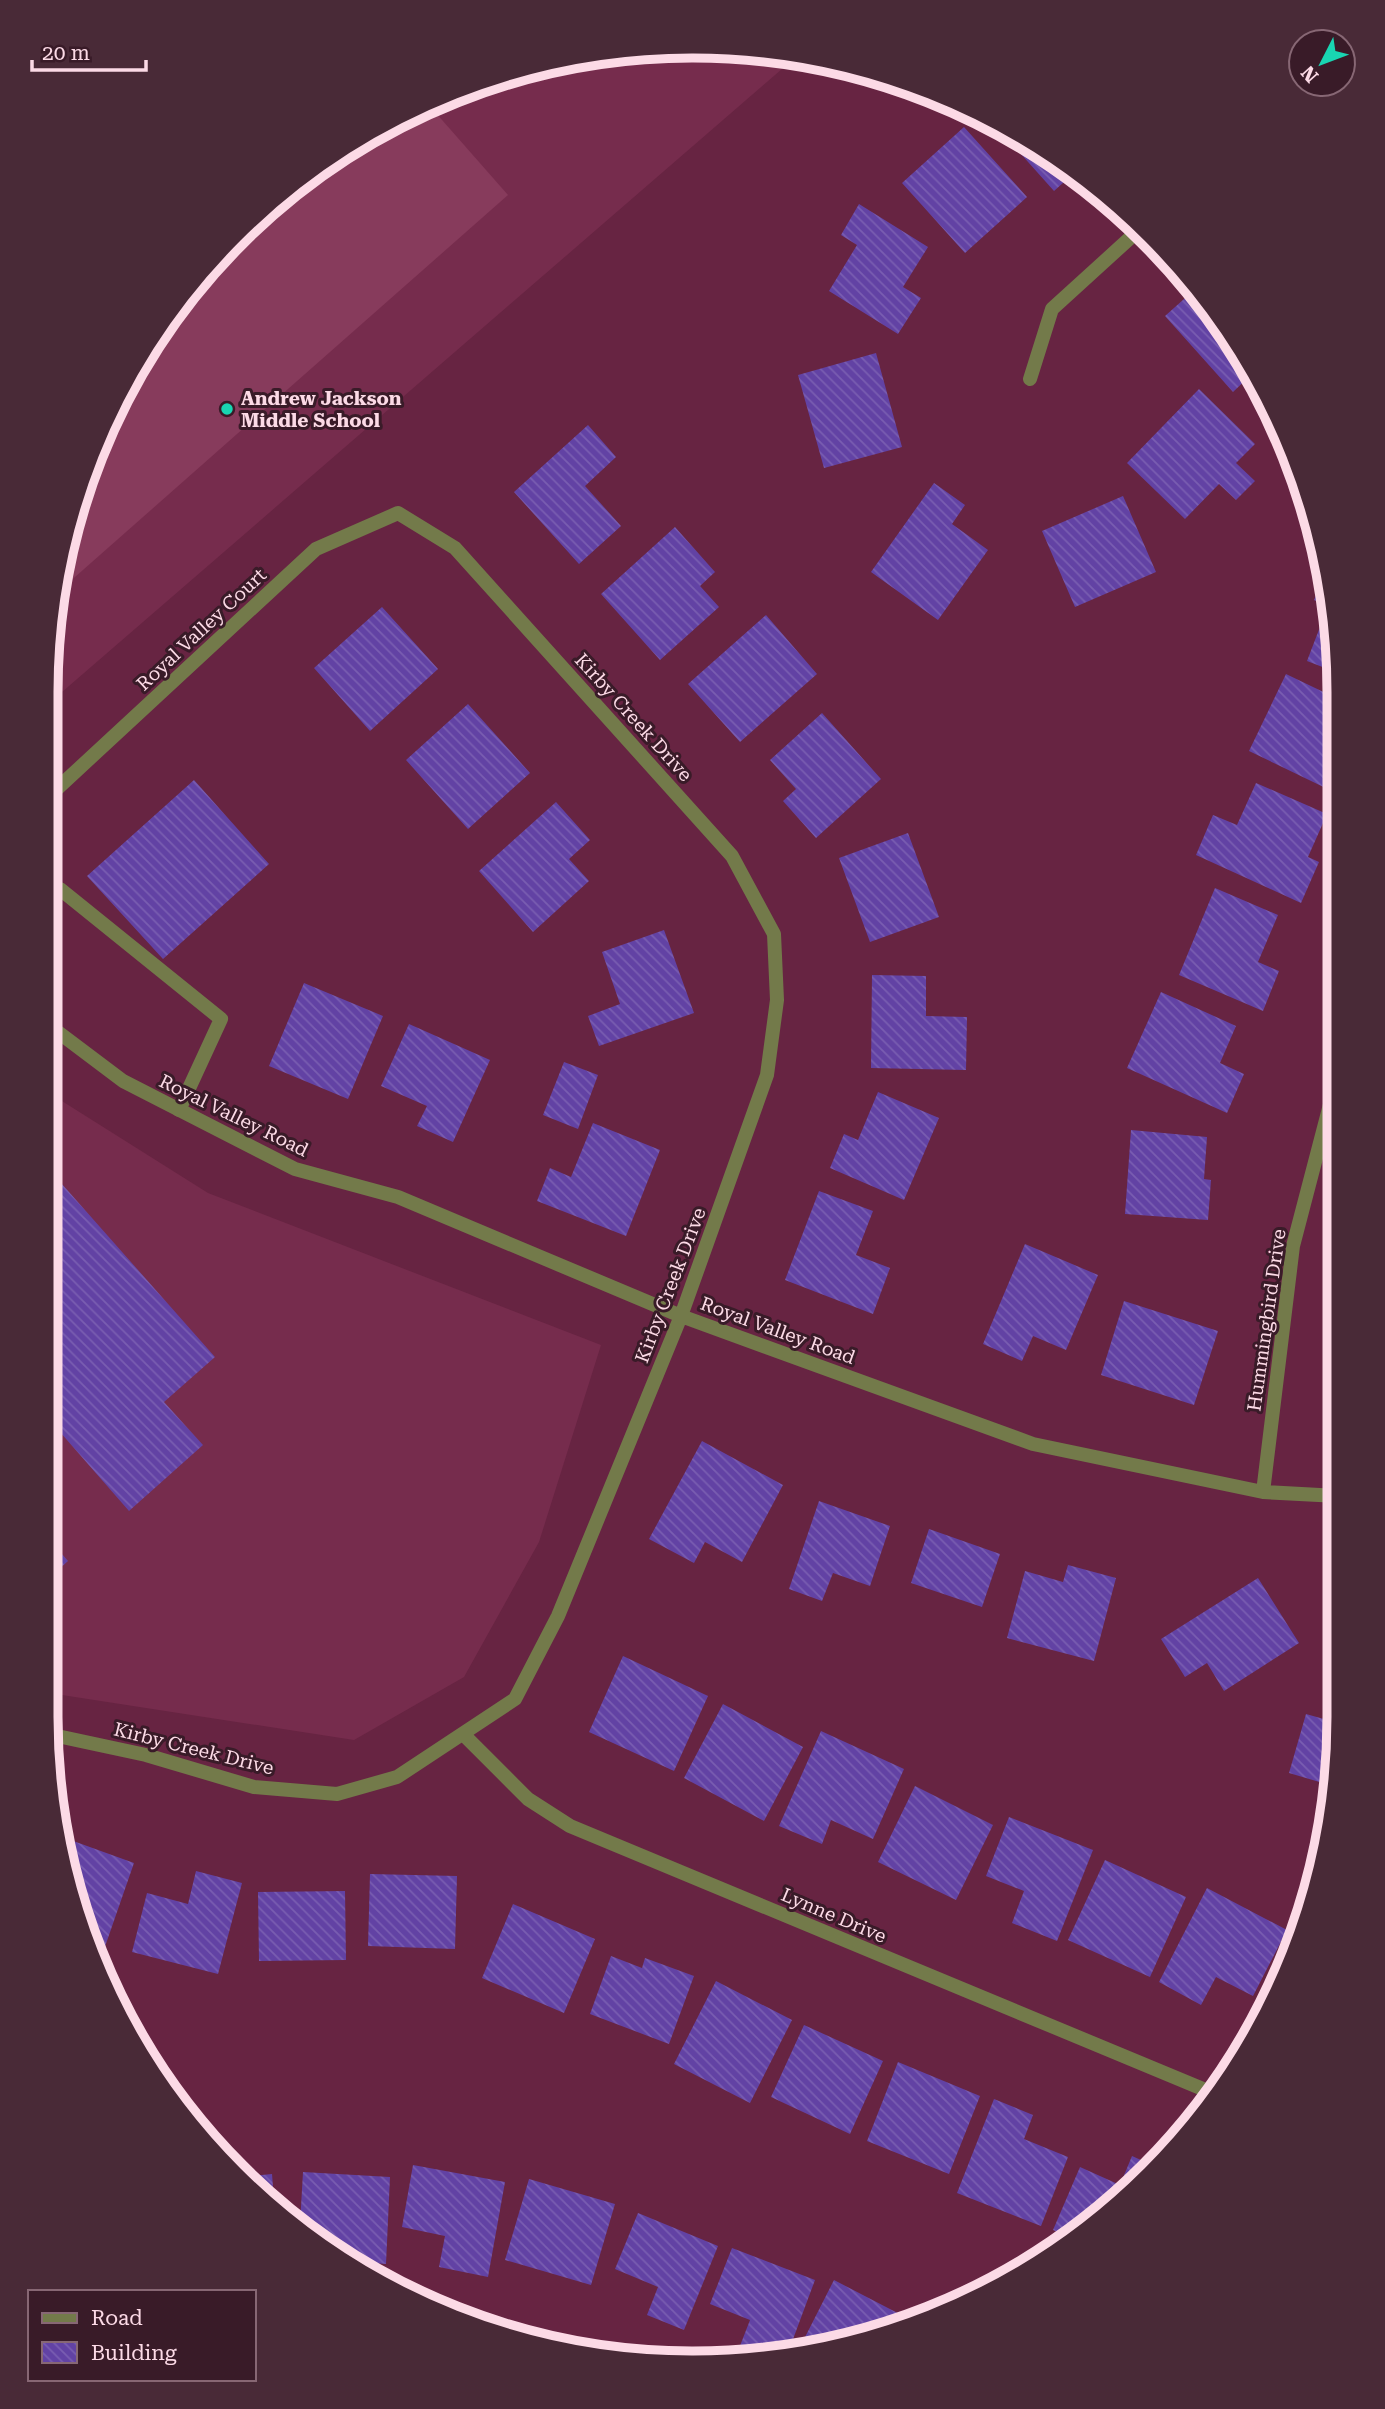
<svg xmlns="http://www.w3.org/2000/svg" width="1385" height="2409" viewBox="0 0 1385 2409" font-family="'Roboto Serif',serif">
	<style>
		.built { fill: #762c4d }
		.pitch { fill: #873b5c }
		.building { fill: url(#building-back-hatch) }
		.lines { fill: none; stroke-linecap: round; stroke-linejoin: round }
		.service { stroke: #737a4a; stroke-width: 14 }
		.minor { stroke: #737a4a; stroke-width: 14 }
		.poi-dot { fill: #19d5b2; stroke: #391b28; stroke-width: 2.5 }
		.labels { text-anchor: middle; stroke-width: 6; stroke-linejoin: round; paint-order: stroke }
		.poi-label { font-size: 19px; font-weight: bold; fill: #fcdae6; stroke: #391b28; text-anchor: start }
		.street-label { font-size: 19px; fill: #fcdae6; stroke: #391b28 }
		.rim { fill: none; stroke: #fcdae6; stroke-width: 9 }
	</style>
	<defs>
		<pattern id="building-back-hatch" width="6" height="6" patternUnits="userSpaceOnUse" patternTransform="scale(1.75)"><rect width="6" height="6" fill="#6242a4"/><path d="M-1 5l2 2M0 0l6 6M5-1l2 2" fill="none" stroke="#795db1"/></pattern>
	</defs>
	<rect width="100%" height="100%" fill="#672442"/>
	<path class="built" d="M692 46 797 56 47 705V650L80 484 154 333 235 235 333 155 445 95 566 58Z
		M46 1091 208 1193 601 1345 539 1542 464 1677 354 1740 62 1695H46Z"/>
	<path class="pitch" d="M428 104 508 195 58 592 80 484 154 333 235 235 333 155Z"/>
	<path class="building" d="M994 124 1052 154 1074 173 1054 191Z
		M964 127 1027 197 965 253 902 183Z
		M859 204 928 247 903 287 921 298 898 334 829 291 857 245 841 235Z
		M1193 291 1254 372 1233 392 1165 316Z
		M876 353 902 447 824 468 798 375Z
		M1199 389 1255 444 1236 463 1255 481 1236 500 1219 484 1185 519 1127 463Z
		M588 425 616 457 585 486 621 526 579 564 514 492Z
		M934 483 965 505 952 524 988 550 938 620 871 572Z
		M1123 496 1156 572 1075 607 1042 531Z
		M675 527 715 572 700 586 719 607 660 660 601 594Z
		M1324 577 1338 650V673L1307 661 1328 606 1314 600Z
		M382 607 438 669 370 731 314 668Z
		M766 615 817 674 740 742 688 684Z
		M1286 674 1338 699V794L1249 751Z
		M468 704 530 773 468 829 406 760Z
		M822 713 881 779 816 838 783 801 796 789 770 760Z
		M194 780 269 864 163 959 87 876Z
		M1256 783 1327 814 1308 857 1319 862 1301 903 1196 855 1213 815 1237 825Z
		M556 802 590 840 569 859 589 881 533 932 479 871Z
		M908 833 939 917 870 942 839 858Z
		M1215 888 1278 915 1258 962 1279 971 1263 1011 1179 975Z
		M664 930 694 1013 599 1046 588 1016 620 1004 602 952Z
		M872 975 926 976V1016L967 1017 966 1070 871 1068Z
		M304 983 383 1016 348 1099 269 1066Z
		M1161 992 1236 1026 1220 1063 1244 1074 1227 1113 1127 1068Z
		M409 1024 490 1060 453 1142 417 1126 427 1106 381 1086Z
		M564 1062 598 1075 578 1129 543 1115Z
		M878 1092 939 1118 904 1200 830 1168 844 1134 858 1140Z
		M593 1123 660 1150 626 1236 537 1201 550 1168 571 1177Z
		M1131 1130 1207 1137 1204 1179 1211 1180 1208 1220 1125 1214Z
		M46 1166 215 1357 164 1402 203 1445 129 1511 46 1416Z
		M819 1191 873 1211 856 1255 890 1268 873 1314 785 1280Z
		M1025 1244 1098 1275 1066 1350 1033 1336 1022 1361 983 1344Z
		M1124 1301 1218 1331 1194 1405 1101 1375Z
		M702 1441 783 1485 742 1562 705 1542 694 1563 649 1539Z
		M819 1501 890 1526 870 1586 833 1573 822 1601 789 1589Z
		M929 1529 1000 1554 982 1607 911 1583Z
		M46 1536 68 1561 46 1581Z
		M1068 1565 1116 1578 1094 1661 1007 1638 1025 1571 1063 1582Z
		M1258 1578 1299 1643 1224 1691 1207 1663 1185 1677 1161 1639Z
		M623 1656 708 1696 674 1771 589 1732Z
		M723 1704 803 1747 764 1821 684 1778Z
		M1306 1714 1338 1723V1759L1333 1786 1289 1773Z
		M821 1731 904 1769 873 1839 831 1820 822 1844 779 1826Z
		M915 1786 993 1825 956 1900 878 1862Z
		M1009 1817 1093 1850 1057 1941 1012 1923 1024 1891 986 1876Z
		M65 1838 134 1863 100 1961 80 1924Z
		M1105 1860 1186 1897 1150 1977 1068 1940Z
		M196 1871 242 1883 218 1974 132 1952 147 1893 188 1904Z
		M370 1874 457 1876 455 1949 368 1946Z
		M1207 1888 1287 1930 1253 1996 1216 1977 1201 2005 1159 1982Z
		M345 1891 346 1960 259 1961 258 1892Z
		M513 1904 595 1939 564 2013 482 1978Z
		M611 1956 642 1968 645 1958 694 1976 669 2044 590 2014Z
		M716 1981 792 2020 750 2103 674 2064Z
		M804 2025 883 2061 850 2134 771 2097Z
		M898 2062 980 2096 949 2174 867 2141Z
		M994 2099 1033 2115 1024 2139 1068 2157 1041 2226 957 2193Z
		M1132 2156 1152 2165 1119 2203 1066 2236 1053 2230 1080 2167 1120 2185Z
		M413 2165 505 2182 488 2277 439 2267 445 2236 402 2227Z
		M303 2172 390 2177 386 2264 349 2261 333 2254 300 2224Z
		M272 2174 274 2199 250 2176Z
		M529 2179 615 2204 591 2285 505 2260Z
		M638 2213 718 2246 684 2330 647 2315 658 2287 615 2269Z
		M732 2248 815 2280 789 2350 755 2357 738 2351 750 2320 710 2304Z
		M834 2280 913 2321 800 2347Z"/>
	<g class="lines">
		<path class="service" d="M60 889 221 1019 179 1110"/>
		<path class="minor" d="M1030 379 1052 309 1141 228
			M47 798 316 549 398 513 455 548 732 856 774 934 777 1000 767 1075 681 1316 558 1616 515 1699 397 1777 337 1794 254 1787 146 1755 48 1734
			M46 1023 123 1081 295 1169 398 1197 681 1316 1033 1444 1263 1492 1338 1496
			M1263 1492 1293 1246 1338 1074
			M463 1734 528 1799 570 1826 1215 2094"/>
	</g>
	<circle class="poi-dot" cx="227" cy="409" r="7"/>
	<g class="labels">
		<g class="poi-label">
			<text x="241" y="405">Andrew Jackson<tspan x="241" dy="22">Middle School</tspan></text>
		</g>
		<g class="street-label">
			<text transform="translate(201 629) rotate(-43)" y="7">Royal Valley Court</text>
			<text transform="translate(634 717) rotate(48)" y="7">Kirby Creek Drive</text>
			<text transform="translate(234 1115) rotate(26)" y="7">Royal Valley Road</text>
			<text transform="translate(670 1285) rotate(-69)" y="7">Kirby Creek Drive</text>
			<text transform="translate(1266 1320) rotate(-82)" y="7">Hummingbird Drive</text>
			<text transform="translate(778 1330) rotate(20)" y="7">Royal Valley Road</text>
			<text transform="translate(194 1748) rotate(14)" y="7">Kirby Creek Drive</text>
			<text transform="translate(834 1915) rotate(23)" y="7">Lynne Drive</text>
		</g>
	</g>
	<path d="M0 0H1385V2409H0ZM692 58H693A634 634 0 0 1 1327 692V1717A634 634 0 0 1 693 2351H692A634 634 0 0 1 58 1717V692A634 634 0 0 1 692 58Z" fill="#492a37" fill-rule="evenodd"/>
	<path class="rim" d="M692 58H693A634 634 0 0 1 1327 692V1717A634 634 0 0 1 693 2351H692A634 634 0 0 1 58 1717V692A634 634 0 0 1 692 58Z"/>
	<rect x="28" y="2290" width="228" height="91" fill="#391b28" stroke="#876774" stroke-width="2"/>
	<rect x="42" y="2313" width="35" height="10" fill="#737a4a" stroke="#876774" stroke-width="2"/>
	<text x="91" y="2325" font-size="21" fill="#fcdae6">Road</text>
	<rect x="42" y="2342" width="35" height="21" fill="url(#building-back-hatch)" stroke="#876774" stroke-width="2"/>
	<text x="91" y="2360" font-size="21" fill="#fcdae6">Building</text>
	<g transform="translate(1322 63) rotate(228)"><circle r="33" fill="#391b28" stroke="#876774" stroke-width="2"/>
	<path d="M0-5L12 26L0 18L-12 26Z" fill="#19d5b2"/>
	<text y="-10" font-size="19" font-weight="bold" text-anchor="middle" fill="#fcdae6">N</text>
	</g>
	<path d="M32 60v10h114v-10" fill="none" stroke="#fcdae6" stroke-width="3.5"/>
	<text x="42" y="60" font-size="21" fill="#fcdae6" stroke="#391b28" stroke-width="5" paint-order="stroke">20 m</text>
</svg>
